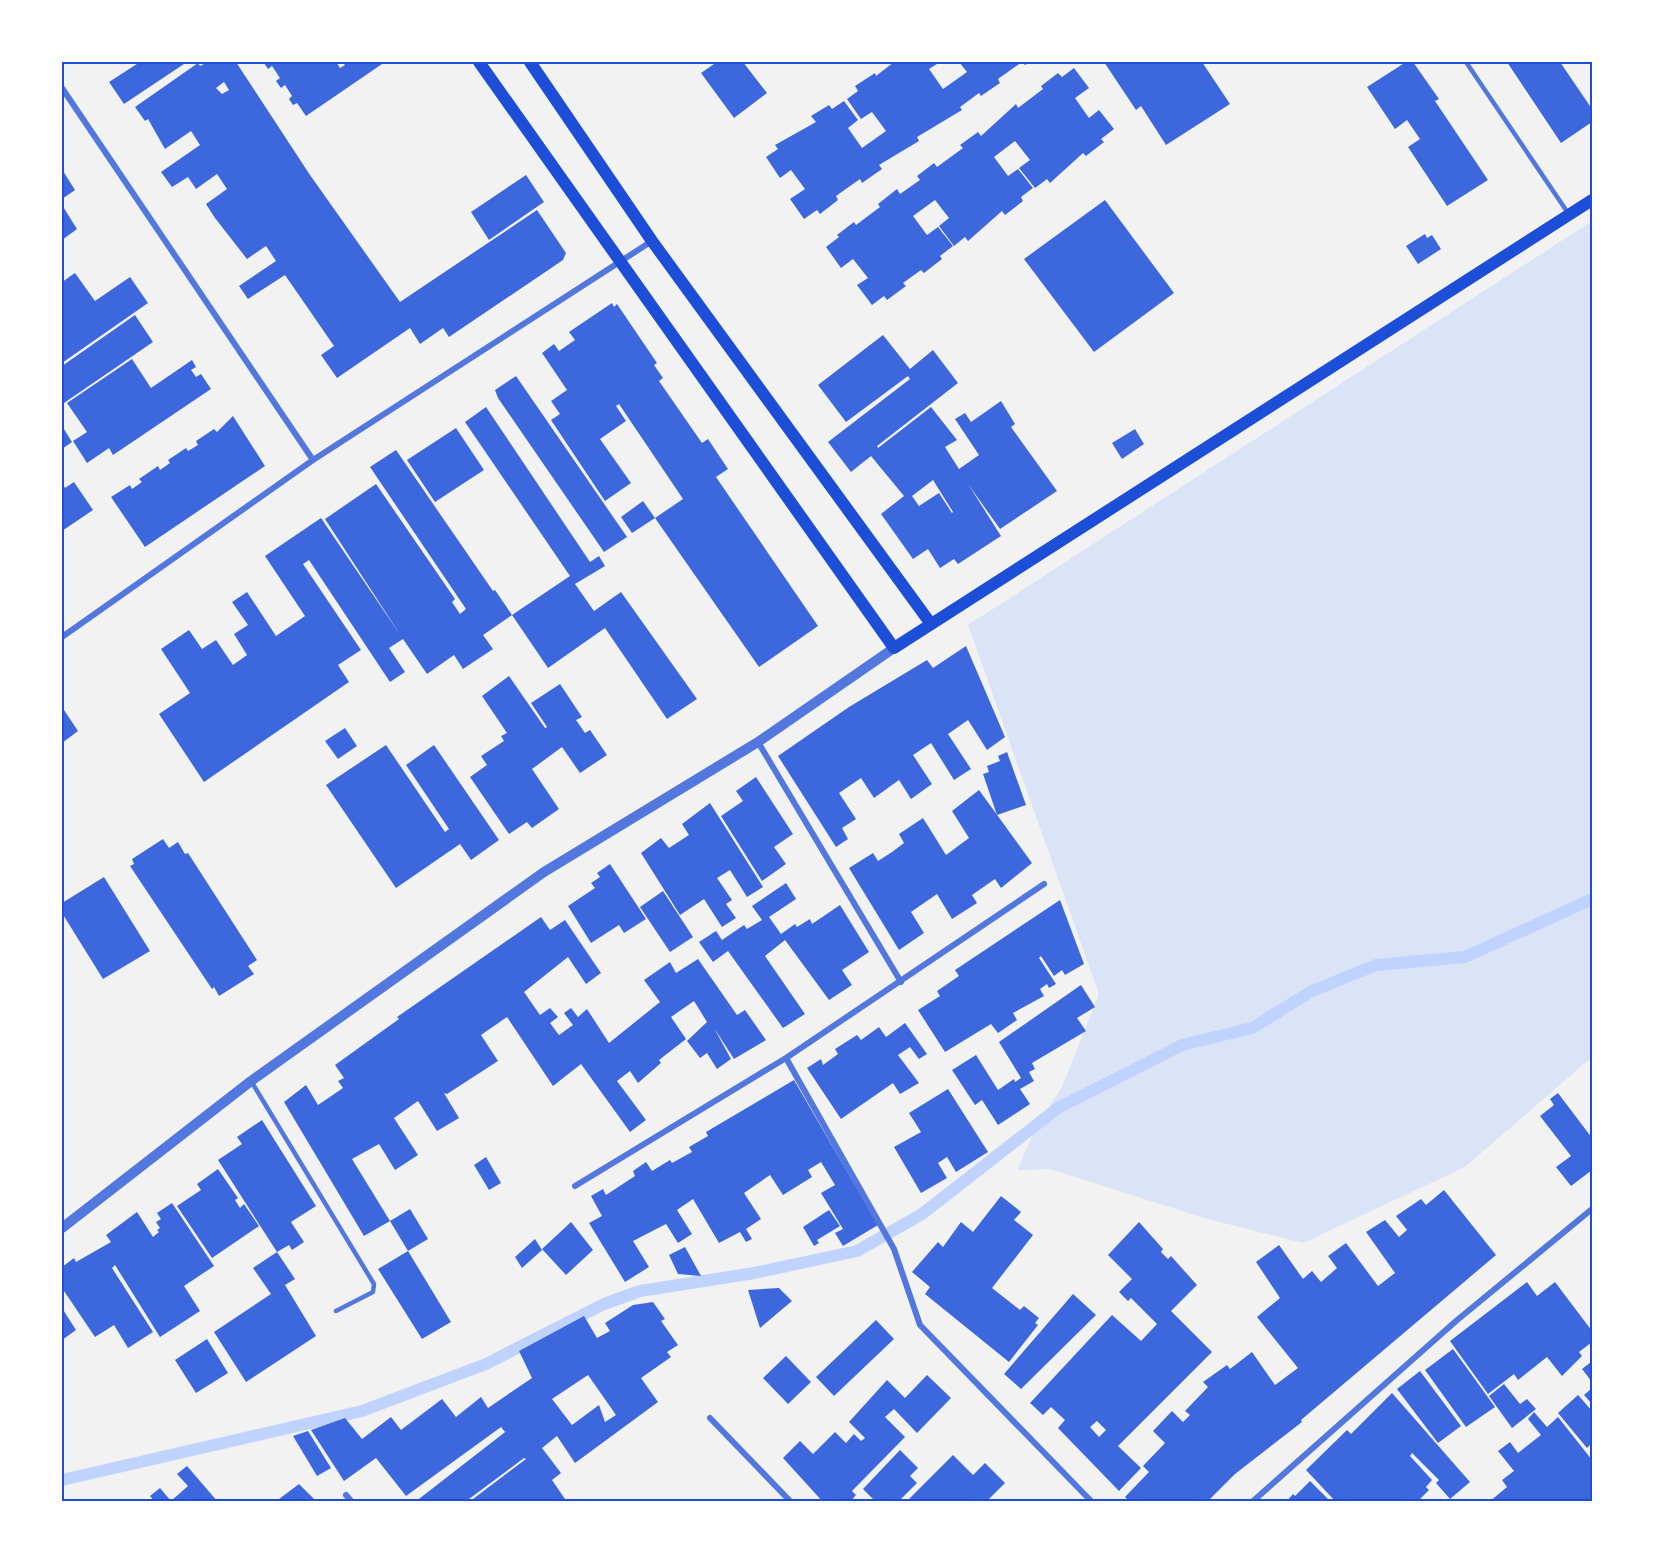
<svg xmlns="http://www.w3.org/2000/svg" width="1654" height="1563" viewBox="0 0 1654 1563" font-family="'Source Serif 4',serif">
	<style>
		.green { fill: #dbe4f7 }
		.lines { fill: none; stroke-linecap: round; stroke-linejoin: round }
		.stream { stroke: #bfd3fe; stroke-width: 12 }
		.building { fill: #3d67dc; fill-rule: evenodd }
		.service { stroke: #5277de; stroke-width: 4.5 }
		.minor { stroke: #5277de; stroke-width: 6 }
		.tertiary { stroke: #5277de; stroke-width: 10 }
		.secondary { stroke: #1d4ed8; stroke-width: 12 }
		.neatline { fill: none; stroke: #1d4ed8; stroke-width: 2 }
	</style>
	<rect width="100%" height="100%" fill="#f2f2f2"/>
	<path class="green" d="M1592 221V1057L1465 1167 1303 1243 1204 1218 1050 1169 1017 1170 1038 1124 1062 1087 1099 994 968 625Z"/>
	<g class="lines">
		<path class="stream" d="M62 1480 362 1411 486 1364 604 1304 640 1291 754 1273 857 1251 922 1214 1058 1108 1182 1045 1252 1028 1312 991 1376 965 1465 957 1592 899"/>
	</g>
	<path class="building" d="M140 62H187L124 104 109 82Z
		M208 62H236L310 175 400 302 537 210 566 253 563 260 449 337 443 328 420 344 410 328 337 378 321 355 334 346 285 275 248 299 239 286 276 261 266 246 247 259 215 218 206 204 227 189 217 174 196 189 188 177 172 187 161 172 200 145 191 131 165 149 148 119 145 121 135 107 198 63 200 66ZM224 82 229 90 222 94 216 88Z
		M339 62 337 63 340 68 345 65 342 62H385L306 116 297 103 293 105 289 99 292 96 285 85 281 88 276 81 280 78 272 66 268 69 264 63Z
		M717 62H743L767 93 734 118 701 73Z
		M894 62H940L929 69 943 89 967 72 959 62H1030L1025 65 1022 62 998 79 1000 83 981 96 979 93 960 107 962 110 917 137 919 141 879 165 882 169 862 183 860 179 836 196 838 200 820 214 817 210 804 219 790 199 805 189 791 170 780 178 766 157 778 149 775 145 816 122 811 116 829 105 832 109 844 101 858 120 848 128 862 148 886 131 872 112 861 119 847 99 858 91 855 86 875 73 876 76Z
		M1104 62H1202L1230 104 1166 145 1141 106 1136 110Z
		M1406 62H1413L1439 99 1435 101 1488 180 1447 206 1408 147 1420 139 1407 120 1395 129 1367 87Z
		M1507 62H1560L1592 109V122L1561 143Z
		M1074 68 1089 88 1075 98 1089 118 1099 110 1114 129 1101 139 1104 142 1086 156 1083 153 1050 183 1047 179 1035 188 1019 168 1030 160 1015 141 994 157 1008 176 1018 169 1033 188 1021 197 1023 201 1005 215 1002 211 968 241 965 237 954 246 939 226 949 218 935 200 913 216 927 235 938 227 953 246 940 256 942 259 924 273 921 270 903 283 906 286 887 300 884 296 872 305 857 285 868 278 853 259 841 268 826 247 839 237 837 235 854 222 856 225 880 207 878 204 897 189 900 194 920 180 917 176 934 163 937 167 963 148 960 145 978 132 981 136 1016 104 1018 108 1043 89 1041 86 1058 73 1062 77Z
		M63 171 75 190 62 199V173Z
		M526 175 544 202 489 240 471 212Z
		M1105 200 1174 293 1094 352 1024 259Z
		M62 205 77 229 62 240Z
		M1425 234 1427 238 1432 235 1441 249 1418 264 1406 246Z
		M75 273 95 301 130 277 148 303 62 363V282Z
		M612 303 614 307 617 304 657 363 654 365 663 378 659 381 702 443 708 439 728 469 716 477 818 626 759 667 655 518 683 499 619 404 616 406 626 421 600 439 631 483 605 501 551 420 560 414 551 401 567 390 542 353 554 344 559 351 575 340 569 332Z
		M135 315 153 342 64 403 62 398V366Z
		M883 335 910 369 933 350 958 383 877 446 878 448 931 407 957 440 945 447 959 469 979 455 955 419 965 413 971 422 1001 401 1015 424 1011 427 1057 491 1000 529 968 484 1001 536 958 564 954 559 940 568 928 549 913 559 881 514 904 496 871 456 851 472 828 442 910 379 908 376 846 422 818 385ZM933 480 953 512 952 513 939 493 919 506 912 496Z
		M132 359 151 388 192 360 196 367 191 370 196 377 201 374 211 389 113 455 109 448 87 463 73 441 87 432 67 403Z
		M516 376 627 537 604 552 498 398 495 390Z
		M486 407 590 562 599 556 605 566 575 584 594 611 621 592 697 699 667 719 605 628 548 668 512 615 570 576 465 422Z
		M233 416 265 466 145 547 111 497 130 485 132 489 142 482 139 479 158 466 160 470 170 463 168 460 186 448 188 451 198 445 196 441 214 429 217 432Z
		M62 426 72 442 62 449Z
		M456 428 484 470 435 502 407 460Z
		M1135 429 1144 444 1122 459 1112 443Z
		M396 450 493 591 495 590 512 615 483 635 493 649 463 669 454 655 427 674 403 639 389 648 405 672 390 682 309 560 303 564 361 650 338 665 349 682 204 782 159 714 190 693 161 649 189 630 202 649 216 640 233 665 247 655 234 634 248 625 232 602 247 592 276 636 305 616 265 556 321 518 401 636 325 519 376 484 455 599 452 602 460 614 466 609 370 467Z
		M62 482 65 488 74 482 93 510 62 531Z
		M643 501 655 518 632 533 621 517Z
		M966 646 1005 737 987 750 968 720 948 734 971 769 954 780 931 743 913 755 932 784 911 799 899 780 874 798 861 778 839 793 856 819 842 828 848 839 836 847 778 756 849 707 927 660 933 668Z
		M509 676 545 728 547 727 531 703 560 684 582 717 576 720 585 733 590 730 607 755 580 773 562 747 532 769 559 809 532 828 527 822 509 834 470 777 487 765 481 756 504 741 501 736 507 733 482 696Z
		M62 707 78 731 62 743Z
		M345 728 357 746 338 759 325 741Z
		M386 745 445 832 449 829 406 765 434 745 499 840 471 860 460 844 396 888 326 785Z
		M1007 752 1026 805 997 815 983 774 989 772 987 766 1000 761 998 756Z
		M756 777 793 834 774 847 786 864 762 881 721 816 743 801 736 791Z
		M979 790 1032 863 1001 888 995 879 972 895 977 903 952 919 937 894 911 912 924 933 899 950 849 868 873 853 878 861 892 852 904 843 899 834 923 818 946 855 969 838 952 811Z
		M710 803 763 887 747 897 730 870 717 878 732 900 726 904 736 918 722 927 704 899 680 915 641 853 661 838 669 848 689 835 682 824Z
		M163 839 169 848 178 842 185 854 188 853 257 960 248 966 254 974 219 996 214 987 212 989 130 866 134 864 132 859Z
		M610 864 646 919 624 933 619 925 591 943 568 906 595 888 591 883 600 877 597 873Z
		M104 877 150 951 103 979 62 913V903Z
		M786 883 796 899 769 917 781 934 795 924 797 927 810 919 812 924 840 905 869 952 842 970 852 985 829 1000 785 940 765 956 805 1014 783 1028 728 951 713 962 699 942 716 931 722 940 744 925 747 929 762 920 752 906Z
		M663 891 693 937 670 952 640 907Z
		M1060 900 1084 964 1065 975 1062 970 1054 976 1041 956 1039 958 1056 984 1049 988 1047 984 1040 989 1044 996 1013 1013 1017 1020 998 1033 991 1024 945 1052 918 1010 940 996 937 991 959 976 955 970Z
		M541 917 550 930 565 920 601 973 586 984 568 957 524 992 540 1015 550 1008 558 1017 550 1023 559 1035 573 1025 564 1013 571 1008 578 1017 587 1009 609 1043 660 1002 644 980 670 962 676 973 698 959 737 1015 745 1010 766 1040 734 1059 714 1028 731 1059 717 1069 707 1053 700 1058 687 1041 707 1022 694 1001 671 1017 686 1039 659 1060 661 1063 638 1083 630 1071 617 1081 646 1120 630 1132 581 1064 553 1086 507 1017 481 1035 498 1061 447 1094 444 1093 459 1118 437 1131 418 1101 394 1118 418 1155 395 1170 379 1144 352 1159 390 1221 364 1236 284 1102 306 1085 318 1105 343 1088 338 1081 344 1078 335 1065 399 1019 397 1017Z
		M1081 985 1095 1007 1077 1018 1086 1031 1032 1063 1035 1069 1029 1072 1034 1081 1020 1089 1030 1104 998 1125 982 1100 975 1105 952 1070 976 1055 998 1090 1014 1079 1015 1082 1021 1078 999 1042Z
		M905 1023 927 1054 919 1059 910 1047 898 1055 919 1083 900 1094 893 1083 841 1119 807 1068 821 1059 823 1065 838 1054 835 1049 857 1035 861 1040 879 1027 886 1037Z
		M794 1080 878 1225 843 1246 835 1233 843 1229 821 1193 835 1185 821 1162 808 1170 812 1177 783 1195 770 1175 744 1193 761 1219 746 1229 752 1239 746 1242 740 1232 719 1243 693 1199 677 1210 692 1234 678 1243 666 1224 633 1241 649 1267 625 1282 589 1223 602 1216 591 1196 603 1189 606 1195 635 1176 633 1171 646 1162 652 1171 670 1160 672 1163 692 1152 689 1147 708 1136 706 1132Z
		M948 1089 988 1152 956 1172 947 1157 938 1163 947 1178 921 1193 894 1147 921 1132 909 1113Z
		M1558 1093 1592 1138V1170L1571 1186 1556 1167 1571 1156 1540 1116 1554 1105 1550 1099Z
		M262 1120 316 1206 291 1222 304 1242 292 1250 289 1245 277 1252 218 1160 242 1144 237 1137Z
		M486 1157 501 1183 489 1190 474 1165Z
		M218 1169 238 1198 235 1200 240 1208 244 1204 259 1226 212 1258 177 1206 201 1190 197 1184Z
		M1444 1190 1496 1255 1301 1420 1302 1422 1235 1474 1207 1502H1130L1125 1497 1149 1472 1143 1466 1165 1443 1153 1431 1172 1411 1183 1422 1190 1415 1185 1411 1208 1387 1203 1382 1227 1365 1230 1369 1252 1352 1275 1385 1298 1368 1257 1317 1280 1298 1256 1262 1279 1245 1303 1279 1312 1271 1321 1282 1337 1268 1328 1256 1346 1243 1378 1286 1395 1273 1366 1232 1385 1220 1399 1237 1407 1230 1396 1216 1421 1199 1426 1205Z
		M1001 1196 1021 1212 1014 1220 1033 1235 992 1288 1020 1310 1024 1306 1039 1318 1035 1323 1038 1325 1009 1362 925 1294 930 1287 912 1272 938 1242 943 1247 961 1222 973 1232Z
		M172 1203 214 1266 184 1286 200 1311 160 1337 115 1265 112 1268 153 1332 128 1348 114 1325 95 1337 62 1288V1267L74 1258 76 1262 111 1242 106 1235 137 1212 153 1237 159 1232 157 1230 160 1228 156 1222 161 1219 157 1213Z
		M410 1209 428 1239 408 1251 390 1221Z
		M829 1210 840 1226 817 1240 819 1243 814 1246 803 1227Z
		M571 1222 593 1250 566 1275 542 1249Z
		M1139 1222 1163 1249 1161 1252 1168 1259 1171 1256 1197 1285 1171 1311 1212 1352 1118 1446 1141 1468 1119 1491 1058 1428 1065 1420 1051 1407 1043 1415 1030 1403 1112 1315 1141 1341 1157 1324 1131 1298 1128 1301 1119 1292 1132 1279 1108 1255ZM1097 1421 1106 1430 1099 1437 1090 1427Z
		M535 1239 542 1250 522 1268 515 1257Z
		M685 1247 701 1276 678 1274 669 1255Z
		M408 1251 451 1322 422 1339 378 1269Z
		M277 1252 295 1279 285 1285 316 1336 246 1382 214 1332 271 1294 253 1268Z
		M1527 1282 1537 1296 1555 1282 1592 1331V1342L1579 1352 1582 1356 1562 1376 1547 1357 1518 1380 1514 1374 1488 1394 1450 1341Z
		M779 1288 792 1301 760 1328 748 1290Z
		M1073 1294 1096 1315 1021 1389 1004 1374Z
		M653 1302 665 1319 661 1321 678 1345 667 1352 671 1357 641 1378 658 1402 575 1463 557 1436 542 1448 561 1473 552 1480 567 1502H469L526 1459 524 1458 465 1502H415L545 1401 505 1432 501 1427 406 1496 376 1458 344 1481 311 1430 345 1418 362 1439 391 1417 401 1430 442 1399 456 1417 481 1397 488 1408 532 1378 519 1351 584 1316 597 1338 610 1331 605 1323 633 1305ZM588 1375 616 1415 605 1422 599 1405 572 1425 552 1399Z
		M62 1308 76 1330 62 1340Z
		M876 1320 894 1339 834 1396 816 1377Z
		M207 1339 228 1373 196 1393 175 1360Z
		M1453 1349 1495 1407 1466 1427 1425 1370Z
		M786 1356 811 1382 788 1404 763 1378Z
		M1591 1362 1592 1364V1382L1582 1369Z
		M1420 1371 1461 1426 1438 1443 1397 1389Z
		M927 1375 951 1398 917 1433 894 1409 885 1417 905 1437 852 1491 856 1495 850 1502H823L783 1458 800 1441 813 1454 835 1432 846 1443 854 1434 861 1441 865 1438 849 1422 887 1380 905 1398Z
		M1504 1384 1520 1404 1527 1399 1536 1409 1512 1428 1489 1396Z
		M1592 1388V1404L1584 1395Z
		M1392 1393 1470 1482 1450 1499 1436 1483 1439 1480 1412 1453 1410 1456 1432 1480 1426 1487 1429 1490 1417 1502H1336L1306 1470 1347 1430 1351 1434Z
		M1578 1395 1592 1411V1448L1590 1445 1587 1448 1558 1413Z
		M1534 1412 1547 1427 1558 1417 1592 1460V1502H1489L1507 1487 1502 1480 1514 1471 1498 1451 1510 1442 1518 1453 1541 1435 1528 1419Z
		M308 1431 331 1468 317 1476 293 1436Z
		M900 1450 918 1468 910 1476 917 1483 898 1502H876L863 1489Z
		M953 1455 973 1475 985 1463 1005 1483 986 1502H906Z
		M187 1466 218 1502H155L150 1496 160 1488 171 1501 188 1486 177 1474Z
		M1310 1481 1331 1502H1286L1293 1494 1295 1496Z
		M299 1484 315 1500 275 1502Z"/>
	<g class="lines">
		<path class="service" d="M1466 62 1568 213
			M251 1081 374 1284 373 1292 336 1311"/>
		<path class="minor" d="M62 88 313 460
			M62 637 313 460 652 241
			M758 742 901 982
			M786 1058 894 1249 920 1325 1092 1502
			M575 1186 786 1058 1044 884
			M710 1418 791 1502
			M346 1495 352 1502
			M1252 1502 1456 1321 1592 1209"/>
		<path class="tertiary" d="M62 1228 251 1081 544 872 758 742 894 648"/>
		<path class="secondary" d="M479 62 894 648 1592 200
			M530 62 652 241 931 624"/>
	</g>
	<rect width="1654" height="1563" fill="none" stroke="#ffffff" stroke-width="126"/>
	<rect x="63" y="63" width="1528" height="1437" class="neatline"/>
</svg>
